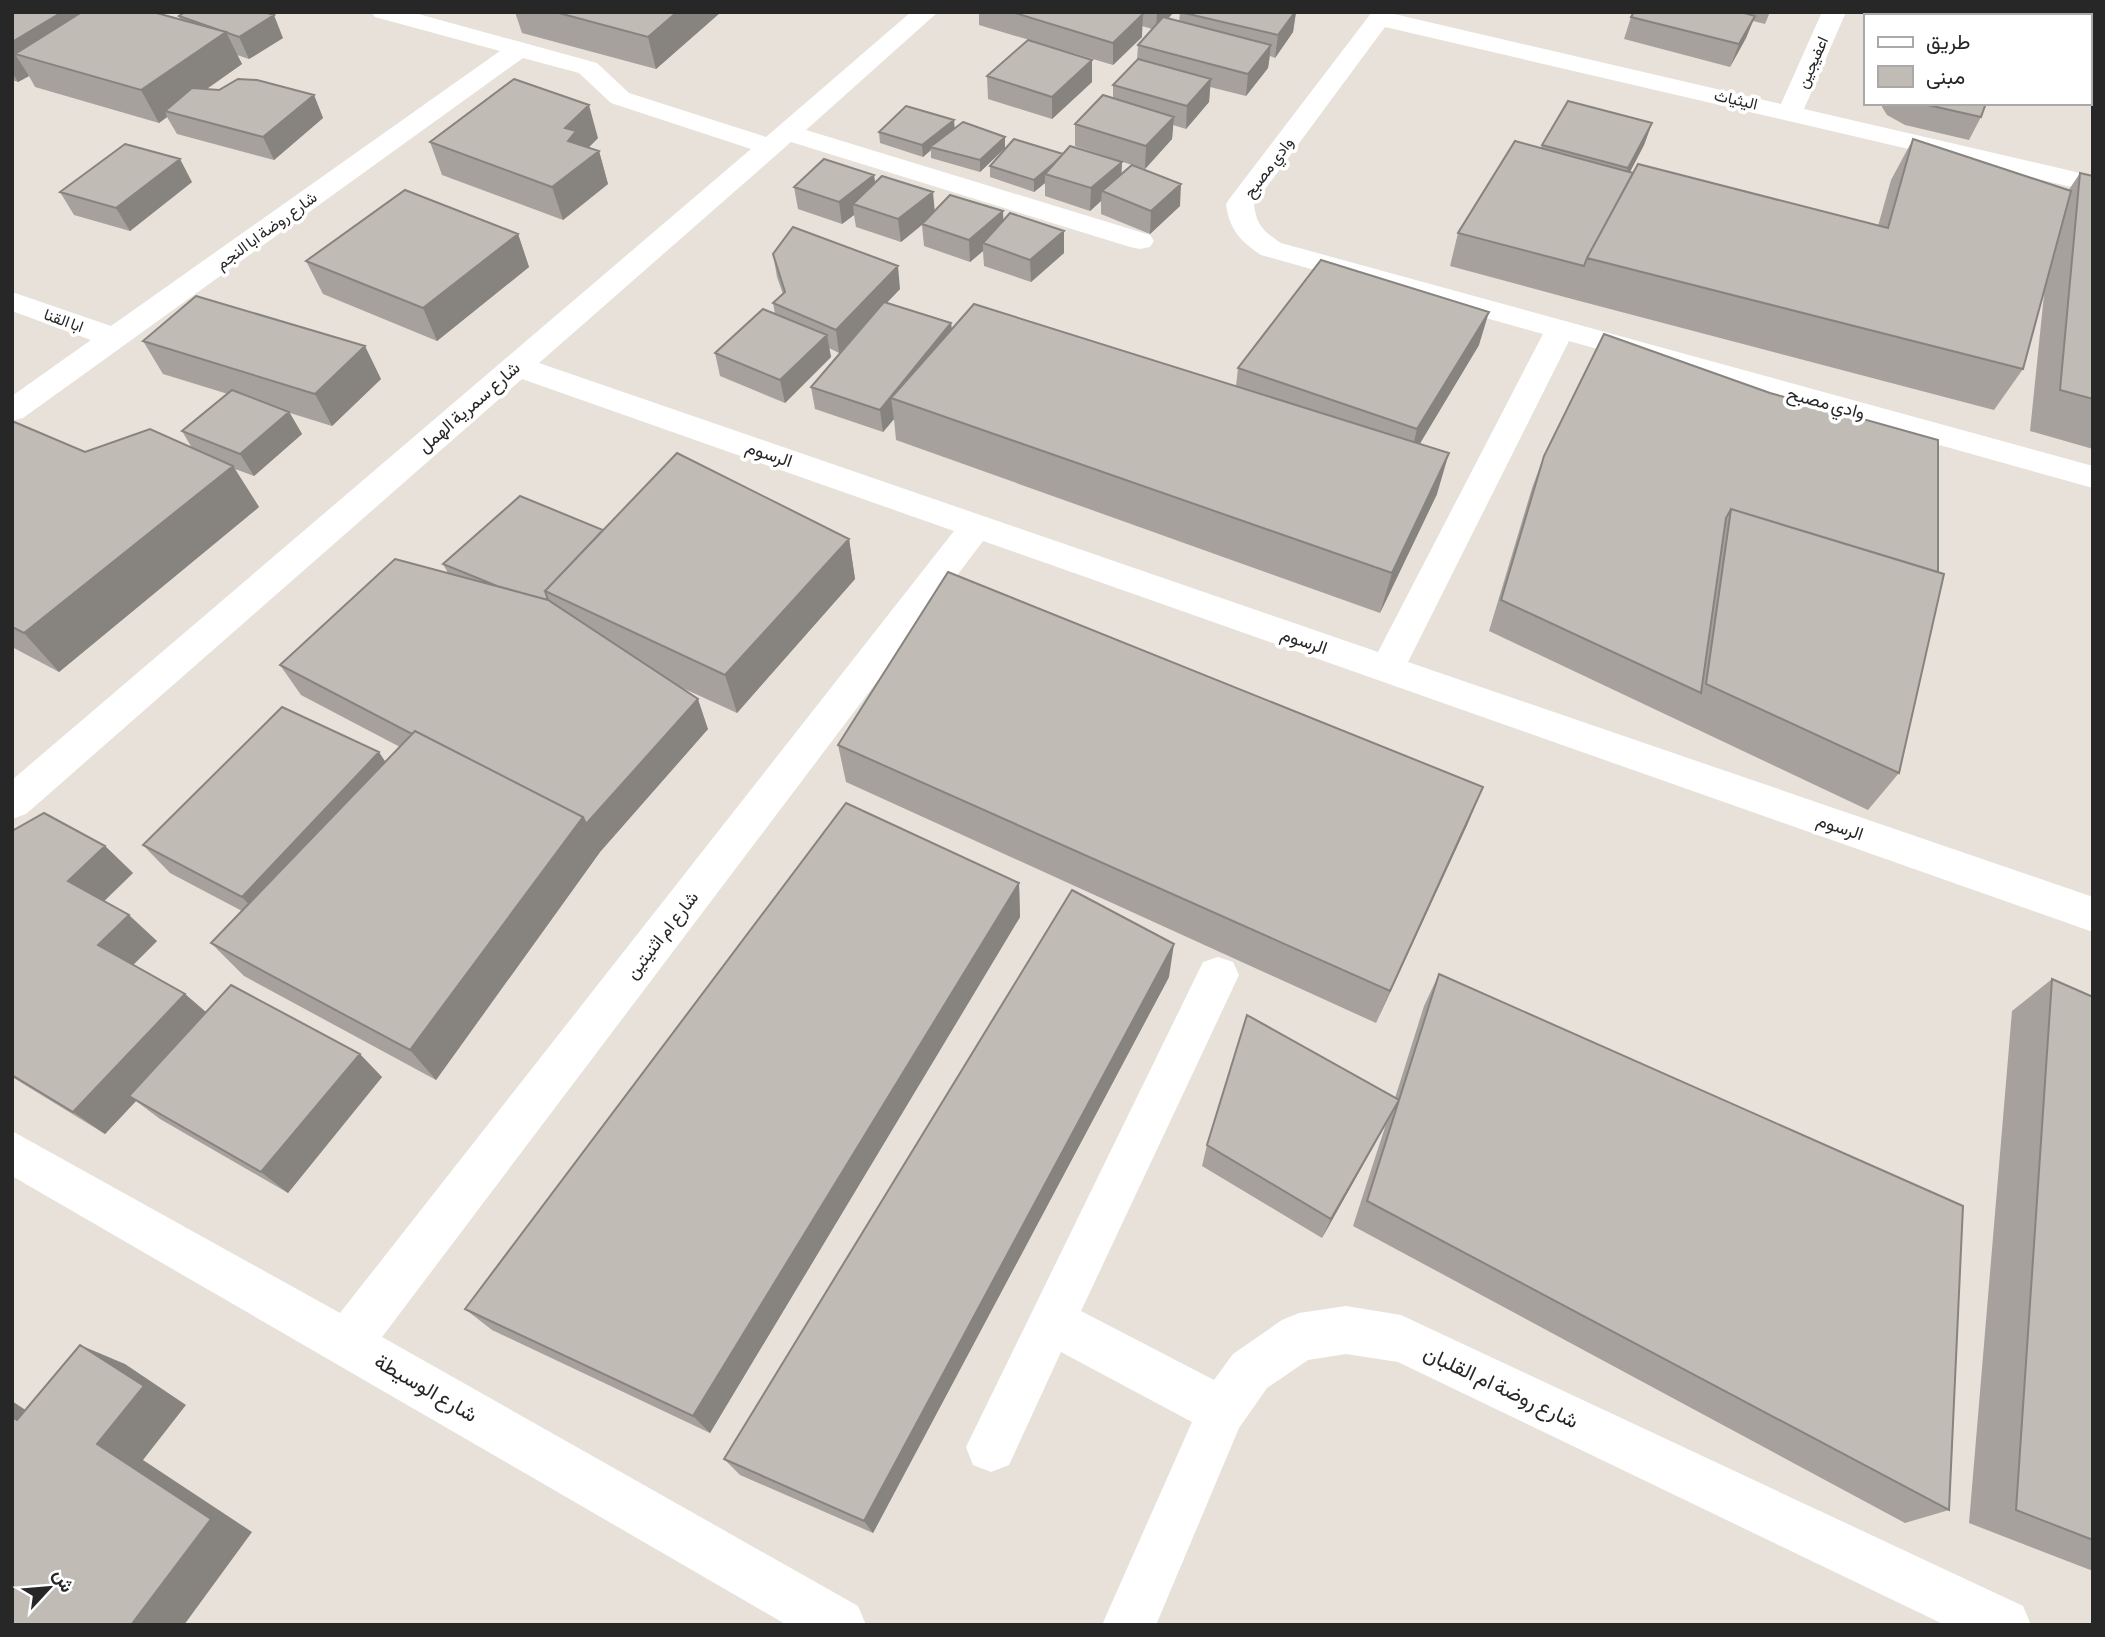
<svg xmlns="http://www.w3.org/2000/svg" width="2105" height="1637" viewBox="0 0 2105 1637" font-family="'Asap Condensed',Vazirmatn,sans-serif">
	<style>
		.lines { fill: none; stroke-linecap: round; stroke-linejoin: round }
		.minor { fill: #fff; fill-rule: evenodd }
		.wall { fill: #a6a19d }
		.shaded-wall { fill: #87837f }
		.building { fill: #c1bbb6; stroke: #87837f; stroke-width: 2 }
		.labels { text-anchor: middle; stroke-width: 7; stroke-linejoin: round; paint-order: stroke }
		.far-street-label { font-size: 16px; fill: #272727; stroke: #fff }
		.street-label { font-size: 18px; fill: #272727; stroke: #fff }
		.near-street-label { font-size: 21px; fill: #272727; stroke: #fff }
	</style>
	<rect width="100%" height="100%" fill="#e8e1d9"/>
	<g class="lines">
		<path class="minor" d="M371 12H411L597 63 629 93 766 137 911 12H938L806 130 1150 235 1154 241 1150 247 1140 249 1130 247 791 142 539 363 1378 652 1543 334 1261 255C1241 242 1229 229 1226 204L1230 198 1372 12H1396L1394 14 1781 104 1822 12H1846L1804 109 2093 176V192L1385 27 1254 204C1256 225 1264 232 1281 243L2093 466V488L1569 341 1408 662 2093 897V932L983 541 382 1337 858 1606 866 1625H787L12 1176V1131L340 1313 954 531 522 379 26 814 12 819V780L751 149 611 103 579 73 523 58 23 418 12 421V396L91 340 12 311V292L111 326 500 51 375 17Z
			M1218 957 1233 962 1239 975 1081 1311 1214 1380 1233 1354 1282 1320 1299 1313 1346 1306 1401 1315 2023 1606 2031 1625H1945L1398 1362 1346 1354 1308 1360 1267 1388 1239 1428 1156 1625H1102L1192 1422 1061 1352 1009 1465 991 1472 973 1465 966 1447 1203 962Z"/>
	</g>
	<path class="wall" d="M12 12 180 20 179 16 283 38 249 59 237 55 242 64 207 89 314 95 323 118 274 160 177 134 167 117 159 123 35 87 29 76 18 82 12 80Z
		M515 12H721L656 69 522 33Z
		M979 12H1174L1168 19 1179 22 1180 12H1296L1293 32 1275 58 1270 56 1268 68 1246 96 1210 87 1209 102 1186 129 1173 125 1172 139 1145 169 1134 165 1180 206 1150 234 1101 214V201L1090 211 1045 196V183L1034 192 990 177V166L1063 154 1122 162 1121 174 1132 165 1075 146V124L1113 98V85L1137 60 1138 45 1152 29 1142 26V37L1113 65 979 25Z
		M1744 12H1770L1765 24 1753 21 1746 38 1730 67 1624 39 1631 17Z
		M2081 12H2093V81L2089 80V16H2078Z
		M987 76 1092 82 1052 119 988 99Z
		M1883 103H1986L1981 117 1969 140 1905 125 1887 115 1882 107Z
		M1652 123 1644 145 1630 172 1878 226 1891 180 1913 139 2068 191 2080 173 2093 176V449L2030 431 2045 285 2023 369 1994 410 1572 299 1450 266 1458 233 1541 148 1542 145Z
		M955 128 1005 137V148L980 172 931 158V150L923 157 880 143 879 132Z
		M598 138 588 148 599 151 608 184 563 220 442 175 430 142Z
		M874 175 875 183 935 211H1003V221L1064 231V253L1031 282 984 266 983 251 970 262 924 246 922 225 901 242 856 227 854 215 842 224 798 209 794 187Z
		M192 182 130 231 74 215 60 192Z
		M518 234 529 267 437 341 323 294 306 261Z
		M773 254 900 289 886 303 951 323 952 329 1236 386 1238 368 1479 345 1419 444 1437 494 1380 613 896 440 894 419 883 432 815 409 811 387 857 334 839 353 829 348 831 357 785 403 720 376 715 353 775 314 773 303 783 294 777 277Z
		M143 341 381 379 332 426 290 413 302 434 254 476 235 469 259 507 59 672 12 647V421L85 452 192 448 182 431 228 394 163 374Z
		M1770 393 1899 773 1868 810 1489 631 1532 488 1544 456Z
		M603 530 849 539 855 579 737 713 676 685 708 729 600 852 436 1080 244 976 211 943 242 911 170 873 143 845 385 762 400 747 301 695 280 665 448 573 443 564Z
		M838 745 1468 823 1376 1023 846 782Z
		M12 831 105 846 133 873 104 901 157 941 133 965 185 994 206 1013 382 1077 288 1193 160 1119 136 1101 105 1134 12 1077Z
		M1019 883 1020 917 710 1433 492 1330 465 1309Z
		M1439 974 1949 1510 1905 1523 1353 1226 1386 1124 1322 1238 1202 1166 1207 1145 1395 1098 1424 1006Z
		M1169 977 873 1533 740 1475 724 1459Z
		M2052 979 2093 997V1571L1969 1523 2012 1011Z"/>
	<path class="shaded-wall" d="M62 12H100L15 54 29 76 18 82 12 72V42Z
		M677 12H721L656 69 648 37Z
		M1157 12H1174L1156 30Z
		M1295 12H1296L1293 32 1275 58 1278 35Z
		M1143 14 1142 37 1113 65V43Z
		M274 15 283 38 249 59 239 37Z
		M1755 16 1746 38 1730 67 1739 44Z
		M226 32 242 64 172 113 165 111 167 117 159 123 141 90Z
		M1271 45 1268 68 1246 96 1248 74Z
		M1092 60V82L1052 119V97Z
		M1211 79 1209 102 1186 129 1187 106Z
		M314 95 323 118 274 160 263 137Z
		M589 105 598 138 583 153 599 151 608 184 563 220 552 187 565 128Z
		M1174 117 1172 139 1145 169 1146 146Z
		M954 120 955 132 930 147 931 150 923 157 922 145Z
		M1652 123 1644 145 1620 191 1628 168Z
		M1005 137V148L980 172V160Z
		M1065 154 1045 174V183L1034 192V180Z
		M180 159 192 182 130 231 116 208Z
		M1122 162 1121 184 1102 191 1101 201 1090 211 1091 188Z
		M874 175 877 197 853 204 854 215 842 224 839 202Z
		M1181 184 1180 206 1150 234 1151 211Z
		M933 192 935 214 901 242 898 219Z
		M1003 211 1004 234 983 243V251L970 262 969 240Z
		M1064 231V253L1031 282 1030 260Z
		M518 234 529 267 437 341 423 308Z
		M898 266 900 289 839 353 836 330Z
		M1489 312 1479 345 1409 462 1417 429Z
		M951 323 953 346 891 398 894 419 883 432 880 410Z
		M827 335 831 357 785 403 780 380Z
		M365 346 381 379 332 426 315 394Z
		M289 412 302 434 254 476 240 454Z
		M1449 453 1437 494 1380 613 1392 573Z
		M233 466 259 507 59 672 24 633Z
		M849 539 855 579 737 713 725 675Z
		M698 699 708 729 600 852 436 1080 410 1050 583 817Z
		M379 752 398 781 267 924 242 897Z
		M1483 787 1468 823 1376 1023 1390 991Z
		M105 846 133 873 97 908 68 881Z
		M1019 883 1020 917 710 1433 693 1416Z
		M129 915 157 941 127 971 98 945Z
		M1174 944 1169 977 873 1533 864 1521Z
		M185 994 213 1018 129 1096 136 1101 105 1134 73 1112Z
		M360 1054 382 1077 288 1193 261 1172Z
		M1399 1100 1387 1122 1322 1238 1331 1219Z
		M80 1345 125 1364 186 1405 143 1460 252 1532 184 1625H131L97 1444Z
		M12 1401 66 1437 17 1420 12 1417Z"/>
	<path class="building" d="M12 12H62L12 42Z
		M82 12H153L226 32 141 90 15 54Z
		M185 12H264L274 15 239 37 179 16Z
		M555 12H677L648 37Z
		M1012 12H1136L1143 14 1113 43Z
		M1180 12H1295L1278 35Z
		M1634 12H1741L1755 16 1739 44 1631 17Z
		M2083 12H2093V43H2089V16H2082Z
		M1163 17 1271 45 1248 74 1138 45Z
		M1028 40 1092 60 1052 97 987 76Z
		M1138 59 1211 79 1187 106 1113 85Z
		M238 79 257 80 314 95 263 137 165 111 192 88 219 90Z
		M514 79 589 105 565 128 576 131 568 141 599 151 552 187 430 142Z
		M1103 95 1174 117 1146 146 1075 124Z
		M1568 101 1652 123 1628 168 1542 145Z
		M1919 103H1986L1981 117Z
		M906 106 954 120 922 145 879 132Z
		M963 122 1005 137 980 160 930 147Z
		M1014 139 1063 154 1054 163 1034 180 990 166Z
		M1913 139 2071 191 2023 369 1587 258 1638 164 1888 228Z
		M1515 141 1633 173 1587 258 1584 266 1458 233Z
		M125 144 180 159 116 208 60 192Z
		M1070 146 1122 162 1091 188 1045 174Z
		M824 159 874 175 839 202 794 187Z
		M1132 165 1181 184 1151 211 1102 191Z
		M2080 173 2093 176V399L2060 390Z
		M882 176 933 192 898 219 853 204Z
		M405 190 518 234 423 308 306 261Z
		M950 195 1003 211 969 240 922 224Z
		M1010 213 1064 231 1030 260 983 243Z
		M793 227 898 266 836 330 773 303 785 292 773 254Z
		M1321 260 1489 312 1417 429 1238 368Z
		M196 296 365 346 315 394 143 341Z
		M884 302 951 323 880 410 811 387Z
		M974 304 1449 453 1392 573 891 398Z
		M763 309 827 335 780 380 715 353Z
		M1604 334 1770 393 1938 440V572L1731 509 1726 518 1701 693 1501 600 1544 456Z
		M232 390 289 412 240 454 182 431Z
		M12 421 85 452 150 429 233 466 24 633 12 627Z
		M677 453 849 539 725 675 545 591Z
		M520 496 603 530 545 591 548 600 497 586 443 564Z
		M1731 509 1944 574 1899 773 1706 684Z
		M395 559 548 600 698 699 586 824 583 817 415 731 412 734 280 665Z
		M948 572 1483 787 1390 991 838 745Z
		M282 707 379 752 242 897 143 845Z
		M415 731 583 817 410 1050 211 943Z
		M846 803 1019 883 693 1416 465 1309Z
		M44 813 105 846 68 881 129 915 98 945 185 994 73 1112 12 1075V831Z
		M1072 890 1174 944 864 1521 724 1459Z
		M1439 974 1963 1206 1949 1510 1367 1201Z
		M2052 979 2093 997V1540L2016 1510Z
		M231 985 360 1054 261 1172 129 1096Z
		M1247 1015 1399 1100 1331 1219 1207 1145Z
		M80 1345 144 1386 97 1444 211 1519 131 1625H12V1417L17 1420Z"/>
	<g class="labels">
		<g class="far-street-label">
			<text transform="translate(1812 62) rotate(-66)" y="6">اعفيجين</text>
			<text transform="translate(1736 99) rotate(13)" y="6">اليثياث</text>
			<text transform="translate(1268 167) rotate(-53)" y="6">وادي مصبح</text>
			<text transform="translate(266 230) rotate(-36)" y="6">شارع روضة ابا النجم</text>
			<text transform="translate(64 320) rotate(20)" y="6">ابا القنا</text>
		</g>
		<g class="street-label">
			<text transform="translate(1826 403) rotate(15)" y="6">وادي مصبح</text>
			<text transform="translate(469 407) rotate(-41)" y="6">شارع سمرية الهمل</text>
			<text transform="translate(769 454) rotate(19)" y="6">الرسوم</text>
			<text transform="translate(1304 641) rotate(19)" y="6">الرسوم</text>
			<text transform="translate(1840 827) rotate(19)" y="6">الرسوم</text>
			<text transform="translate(662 935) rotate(-52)" y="6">شارع ام اثنيتين</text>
		</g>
		<g class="near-street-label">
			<text transform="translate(1501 1387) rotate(25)" y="7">شارع روضة ام القلبان</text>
			<text transform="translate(426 1388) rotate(30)" y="7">شارع الوسيطة</text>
		</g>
	</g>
	<rect width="2105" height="1637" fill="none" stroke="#272727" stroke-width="28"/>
	<rect x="1864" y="14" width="228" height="91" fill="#ffffff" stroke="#a9a9a9" stroke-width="2"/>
	<rect x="1878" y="37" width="35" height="10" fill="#ffffff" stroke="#a9a9a9" stroke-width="2"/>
	<text x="1926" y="49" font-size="21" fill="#272727">طريق</text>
	<rect x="1878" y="66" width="35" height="21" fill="#c1bbb6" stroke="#a9a9a9" stroke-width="2"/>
	<text x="1926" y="84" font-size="21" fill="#272727">مبنى</text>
	<g transform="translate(49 1588) rotate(64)" stroke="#ffffff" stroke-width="5" paint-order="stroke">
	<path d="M0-5L12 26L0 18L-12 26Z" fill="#272727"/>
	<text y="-10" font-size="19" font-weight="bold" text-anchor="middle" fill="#272727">ش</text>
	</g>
</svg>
